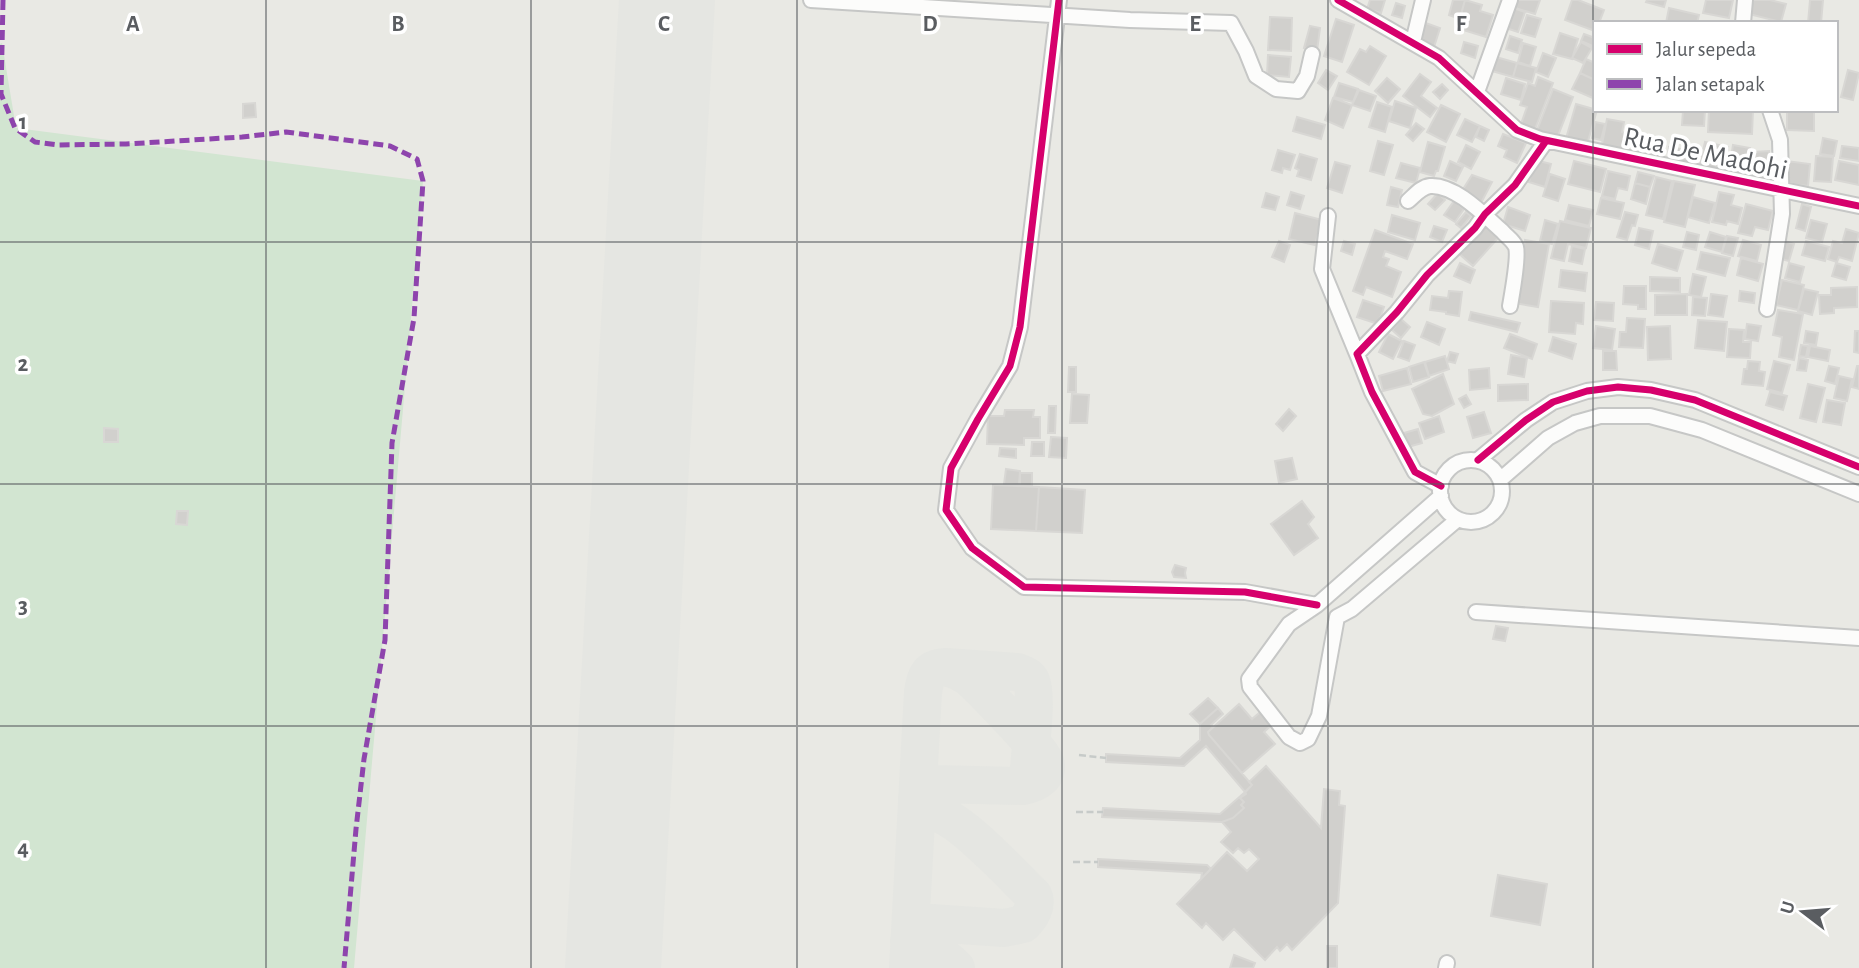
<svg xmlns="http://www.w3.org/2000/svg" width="1859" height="968" viewBox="0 0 1859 968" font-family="'Alegreya Sans',sans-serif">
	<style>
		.green { fill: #d2e5d1 }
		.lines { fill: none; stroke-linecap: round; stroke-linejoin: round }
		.taxiway { stroke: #e5e6e2; stroke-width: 38 }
		.runway { stroke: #e5e6e2; stroke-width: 96 }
		.building { fill: #d1d0cd; stroke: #d8d7d4; stroke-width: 2 }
		.minor-casing { stroke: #c6c7c6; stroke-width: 18 }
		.path { stroke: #c7cbc9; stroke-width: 2.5; stroke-dasharray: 7 3.5; stroke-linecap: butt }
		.minor { stroke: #fcfcfb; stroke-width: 14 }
		.quiet { stroke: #8e44ad; stroke-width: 5; stroke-dasharray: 10 5; stroke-linecap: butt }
		.cycleway-casing { stroke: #fff; stroke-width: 11 }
		.cycleway { stroke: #d6006c; stroke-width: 7 }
		.grid { fill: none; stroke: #5a5d61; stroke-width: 2; stroke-opacity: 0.55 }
		.labels { text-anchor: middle; stroke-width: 7; stroke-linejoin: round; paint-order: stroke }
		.street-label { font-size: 28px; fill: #5a5d61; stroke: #fff }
		.grid-label { font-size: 23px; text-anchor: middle; font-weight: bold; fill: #5a5d61; stroke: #fff; stroke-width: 7; stroke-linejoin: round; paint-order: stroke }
	</style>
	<rect width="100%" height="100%" fill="#e9e9e4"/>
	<path class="green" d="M2 43 16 128 423 181 354 968H0V44Z"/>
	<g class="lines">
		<path class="taxiway" d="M917 798 925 786 932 784 1023 786C1035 784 1050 777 1045 761 1042 751 978 685 968 677 961 672 955 670 948 668
			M909 941 920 927 931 923 1004 928 1023 924C1031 916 1038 905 1033 895 1012 875 959 816 934 813 926 812 921 817 916 823
			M908 968 923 692C926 676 927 668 946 667L1017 672C1022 674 1028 675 1031 681 1038 696 1030 750 1029 769
			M911 968C924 944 941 952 956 968"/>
		<path class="runway" d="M613 968 667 0"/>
	</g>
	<path class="building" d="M1370 0H1385L1381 13 1367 9Z
		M1453 0H1465L1460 19 1449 15Z
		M1465 0 1482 5 1480 11 1493 15 1486 37 1457 28Z
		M1514 0H1540L1535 14 1512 7Z
		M1572 0H1578L1604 10 1599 23H1595V31L1565 20Z
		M1647 0H1666L1664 7 1646 2Z
		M1706 0H1733L1729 18 1703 13Z
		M1753 0H1770L1786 4 1781 22 1749 14Z
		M1810 0H1823L1821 23H1808Z
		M1396 3 1405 6 1402 18 1392 15Z
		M1510 7 1525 12 1518 32 1503 27Z
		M1669 8 1699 15 1697 23H1666Z
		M1527 15 1541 19 1535 37 1521 33Z
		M1270 17 1292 18 1291 51 1268 50Z
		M1336 19 1354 25 1342 62 1324 56Z
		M1420 21 1440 28 1434 47 1414 40Z
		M1310 26 1320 28 1317 51 1304 48Z
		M1560 33 1578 39 1572 59 1553 54Z
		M1584 34 1595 38V47L1581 41Z
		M1510 36 1522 40 1518 53 1506 49Z
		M1464 42 1478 46 1475 58 1461 53Z
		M1581 42 1592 48 1583 63 1572 58Z
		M1523 43 1536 47 1530 66 1518 62Z
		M1370 46 1386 56 1369 85 1347 72 1360 49 1366 52Z
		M1543 53 1556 58 1548 77 1536 72Z
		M1268 55 1291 57 1289 77 1267 75Z
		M1496 57 1517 63 1513 77 1492 71Z
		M1586 59 1595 63V80L1580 73Z
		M1517 63 1536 68 1532 82 1513 77Z
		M1326 70 1337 76 1328 90 1318 83Z
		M1848 70 1859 73 1853 100 1841 97Z
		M1580 73 1595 80V99L1572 89Z
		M1420 74 1431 82 1421 96 1437 108 1430 117 1403 96Z
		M1538 77 1553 83 1535 129 1521 124 1527 107 1520 105 1528 83 1535 86Z
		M1387 78 1400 89 1388 103 1375 91Z
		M1506 78 1525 84 1521 100 1501 94Z
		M1339 83 1358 89 1353 102 1334 97Z
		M1442 84 1448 90 1440 99 1433 92Z
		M1553 89 1573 97 1556 141 1536 133Z
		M1359 90 1376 96 1370 111 1352 105Z
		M1333 98 1352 105 1343 128 1325 120Z
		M1395 101 1416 108 1410 128 1389 121Z
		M1377 102 1392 107 1385 132 1369 127Z
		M255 103 256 117 243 118V104Z
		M1576 104 1597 110 1586 148 1565 142Z
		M1441 105 1460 114 1446 142 1427 132Z
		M1683 110H1705L1704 126 1682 125Z
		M1709 110H1753L1752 134 1708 132Z
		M1787 110H1814V131L1787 130Z
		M1297 117 1325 125 1321 139 1293 131Z
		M1465 119 1480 126 1472 142 1457 135Z
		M1607 119 1624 122 1622 132 1629 134 1626 151 1601 149Z
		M1595 122 1605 124 1601 140 1592 138Z
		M1416 123 1424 129 1413 141 1406 135Z
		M1480 126 1489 130 1484 141 1476 137Z
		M1503 134 1526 143 1517 163 1504 157 1507 150 1498 146Z
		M1636 136 1652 138 1650 158 1634 156Z
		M1823 138 1837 141 1834 156 1820 154Z
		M1378 141 1393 145 1384 175 1370 171Z
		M1428 142 1445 147 1438 171H1436L1434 176 1420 172Z
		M1705 142 1728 147 1723 168 1716 167 1714 173 1699 169Z
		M1685 144 1700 147 1697 164 1682 161Z
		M1466 145 1480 152 1471 169 1458 162Z
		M1733 145 1750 148 1745 180 1728 177Z
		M1842 146 1859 148V161L1840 158Z
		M1669 147 1681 149 1679 164 1667 163Z
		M1278 150 1295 155 1290 170 1283 168 1282 173 1272 170Z
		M1769 151 1770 180H1755L1754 152Z
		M1300 154 1317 159 1311 180 1297 176 1299 170 1295 168Z
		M1816 156 1833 157 1831 182 1814 181Z
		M1535 160 1551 164 1545 187 1529 182Z
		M1450 161 1463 167 1456 181 1444 176Z
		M1574 161 1606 169 1600 192 1568 184Z
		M1786 161 1810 164 1808 186 1783 183Z
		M1839 161 1859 165V185L1835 180Z
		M1335 162 1350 166 1342 193 1327 188Z
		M1401 163 1420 168 1416 183 1396 178Z
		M1608 171 1630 176 1627 190 1618 188 1615 199 1602 196Z
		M1638 172 1654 176 1650 187 1635 183Z
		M1550 174 1565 179 1558 201 1543 196Z
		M1472 175 1492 182 1481 203 1460 194Z
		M1656 177 1672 181 1663 219 1646 215Z
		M1674 181 1695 185 1685 227 1664 222Z
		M1635 183 1650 187 1646 204 1631 199Z
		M1391 187 1402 190 1398 207 1387 205Z
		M1291 192 1304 196 1300 209 1287 205Z
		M1719 192 1734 195 1731 205 1742 208 1738 224 1727 221 1726 225 1712 222Z
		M1266 193 1279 197 1275 210 1262 207Z
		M1438 193 1445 200 1435 210 1428 204Z
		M1693 197 1715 203 1709 223 1688 217Z
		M1601 198 1624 203 1620 219 1597 214Z
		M1454 201 1464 209 1455 222 1444 215Z
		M1746 204 1773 211 1768 230 1755 227 1752 236 1738 233Z
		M1802 204 1811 207 1805 231 1796 228Z
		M1569 205 1593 210 1589 226 1565 220Z
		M1508 207 1530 215 1525 231 1503 224Z
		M1466 212 1471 216 1461 228 1456 224Z
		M1625 212 1638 215 1635 226 1632 225 1627 240 1617 237Z
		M1295 213 1322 220 1315 245 1289 239Z
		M1392 215 1420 223 1415 240 1388 232Z
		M1545 220 1558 224 1552 244 1540 241Z
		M1811 220 1827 224 1822 242 1806 238Z
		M1560 221 1591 228 1586 248 1568 244 1564 261 1551 258Z
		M1482 224 1498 238 1473 266 1457 252Z
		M1434 226 1447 230 1442 242 1430 237Z
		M1639 228 1653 231 1649 249 1635 245Z
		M1846 229 1859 233 1852 261 1839 257 1837 262 1828 259 1833 241 1842 243Z
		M1375 230 1413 244 1407 259 1385 251 1383 257 1389 259 1386 266 1401 272 1392 297 1366 287 1363 295 1353 291Z
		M1687 232 1699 235 1696 250 1683 247Z
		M1710 232 1726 237 1722 252 1705 247Z
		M1727 236 1738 238 1733 256 1722 253Z
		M1525 240 1549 244 1538 307 1514 303Z
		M1743 240 1761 245 1757 261 1738 256Z
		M1279 241 1290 245 1284 262 1272 257Z
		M1344 241 1355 244 1352 255 1341 251Z
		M1785 241 1794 244 1789 261 1781 259Z
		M1806 241 1829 247 1825 261 1802 255Z
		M1658 244 1683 251 1677 271 1652 263Z
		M1572 246 1585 249 1582 264 1569 261Z
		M1701 252 1730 258 1725 276 1697 269Z
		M1741 258 1763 264 1758 281 1737 275Z
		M1460 263 1475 270 1470 283 1454 276Z
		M1789 263 1804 267 1800 282 1785 278Z
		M1836 263 1850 267 1846 280 1832 276Z
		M1561 270 1587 273 1585 291 1559 287Z
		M1693 274 1706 277 1701 297 1689 295Z
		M1650 277 1680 278V292L1650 291Z
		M1782 280 1804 285 1798 310 1776 305Z
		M1624 286H1646V309H1638V305L1623 304Z
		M1857 287V307L1834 308V313L1820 314 1819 295H1831V288Z
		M1804 289 1818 292 1812 315 1798 311Z
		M1449 291 1462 292 1459 316 1446 314V312L1430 310 1432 296 1448 298Z
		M1740 291 1755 293 1754 303 1739 301Z
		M1687 294V315H1655V295Z
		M1711 294 1727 296 1723 317 1708 315Z
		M1693 297 1707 298 1705 316 1692 315Z
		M1363 300 1384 307 1378 324 1357 317Z
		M1551 301 1584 303 1583 324 1576 323 1575 334 1549 332Z
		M1596 302 1614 303 1613 321 1594 320Z
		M1778 310 1803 314 1794 360 1779 357 1782 337 1773 335Z
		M1471 312 1520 323 1517 332 1469 320Z
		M1627 318 1645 319 1643 348 1619 347 1620 332H1626Z
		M1401 319 1410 327 1401 338 1392 330Z
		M1698 320 1727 322 1724 351 1695 348Z
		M1427 322 1445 329 1439 345 1421 337Z
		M1747 324 1761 326 1758 341 1745 339Z
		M1596 326 1615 329 1612 350 1593 348Z
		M1670 326 1671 359 1648 360 1647 327Z
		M1729 329 1744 330 1743 342H1751L1750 358 1727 357Z
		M1806 331 1818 333 1816 345 1804 343Z
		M1855 331H1859V353L1854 352Z
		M1388 334 1402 341 1393 359 1379 352Z
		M1510 334 1537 344 1532 359 1504 348Z
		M1553 337 1576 344 1572 359 1549 351Z
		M1404 341 1415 345 1409 361 1398 357Z
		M1801 345 1808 346 1806 357 1799 356Z
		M1810 346 1830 350 1828 361 1808 357Z
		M1603 351H1616L1617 370H1603Z
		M1450 352 1458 354 1455 363 1447 361Z
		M1511 355 1527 358 1524 377 1508 374Z
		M1445 356 1449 369 1429 376 1425 362Z
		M1799 358 1808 360 1806 371 1797 370Z
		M1748 361 1760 362 1759 371 1765 372 1763 386 1742 384 1744 369H1747Z
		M1774 361 1790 365 1782 393 1767 389Z
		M1424 362 1429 377 1413 382 1409 367Z
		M1829 366 1839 368 1835 384 1825 381Z
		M1857 366H1859V389L1852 387Z
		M1069 367H1076V392H1068Z
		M1407 368 1411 384 1383 391 1379 376Z
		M1489 368 1490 388 1470 390 1469 370Z
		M1443 374 1454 404 1432 416 1423 414 1412 389Z
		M1839 376 1852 379 1847 401 1834 398Z
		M1528 384V400L1498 401V385Z
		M1808 384 1825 388 1816 422 1800 418Z
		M1770 392 1787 396 1783 410 1766 405Z
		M1072 394 1089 395 1087 423H1070Z
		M1466 395 1471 404 1464 408 1459 399Z
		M1827 400 1845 403 1841 425 1823 422Z
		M1049 406H1056L1055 433H1048Z
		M1289 409 1296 416 1283 431 1276 424Z
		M1005 410H1034L1033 417H1040V438H1024V445L987 444 988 416H1004Z
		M1484 412 1491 433 1473 438 1467 417Z
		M1439 416 1444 432 1425 439 1419 423Z
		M104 428 118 429V442H104Z
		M1418 429 1422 443 1408 447 1404 433Z
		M1051 437 1067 438 1066 458 1049 457Z
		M1032 442H1044V456H1031Z
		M1000 448 1016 449V458L999 456Z
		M1292 458 1297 479 1279 483 1275 461Z
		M1006 469 1020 471 1019 485 1004 484Z
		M1020 473H1032V486L1020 485Z
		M993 485 1039 487 1036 531 991 529Z
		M1039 487 1085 490 1082 533 1036 531Z
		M1302 501 1314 517 1308 524 1318 538 1294 555 1271 524Z
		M177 511H188L187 525 176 524Z
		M1175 565 1186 568 1185 573 1186 578 1174 577 1172 572Z
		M1496 626 1508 628 1505 641 1493 639Z
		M1208 698 1218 708 1200 724 1190 714Z
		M1239 704 1252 719 1265 708 1276 721 1264 732 1275 744 1242 773 1209 735 1208 732Z
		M1218 708 1223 714 1211 725 1213 727 1208 732 1209 735 1252 785 1245 792 1206 746 1184 766 1106 762V754L1180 758 1200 740V724Z
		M1266 766 1321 828 1324 789 1340 791 1339 805 1345 806 1338 903 1292 950 1287 944 1280 951 1277 947 1265 960 1234 929 1223 940 1206 923 1202 928 1177 904 1227 852 1247 871 1259 859 1249 849 1244 853 1238 848 1233 853 1221 842 1231 832 1222 822 1233 818 1244 808 1241 805 1244 802 1240 798 1252 785 1249 782Z
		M1245 792 1246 794 1240 798 1244 802 1241 805 1244 808 1233 818 1222 822 1102 817 1103 808 1220 814Z
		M1098 859 1207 865 1211 869 1201 879 1202 873 1098 867Z
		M1498 875 1547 884 1540 925 1491 916Z
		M1327 946H1337V968H1327Z
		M1234 955 1255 963 1253 968H1230Z"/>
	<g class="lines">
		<defs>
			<path id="minor" d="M811 0 1130 20 1231 23 1246 51 1256 76 1276 89 1298 91 1307 76 1312 54
				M1059 0 1020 327 1010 366 978 419 951 468 946 510 972 548 1024 587 1245 592 1317 605
				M1338 0 1439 58 1517 130 1540 139 1859 206
				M1743 23 1745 0
				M1413 42 1423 0
				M1477 92 1510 0
				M1408 201C1415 195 1421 187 1430 186 1455 184 1485 216 1502 231 1507 237 1513 240 1516 247 1519 257 1512 294 1510 306
				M1328 216 1322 269 1357 354
				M1767 309 1782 214 1780 140 1770 110
				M1478 460 1526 420 1553 402 1587 391 1618 387 1651 390 1695 400 1859 467
				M1440 491a31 31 0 1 1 62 0a31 31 0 1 1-62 0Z
				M1501 479 1548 438 1575 423 1600 416H1650L1702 430 1859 494
				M1441 486 1415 472 1372 392 1357 354 1397 312 1427 275 1475 228 1485 214 1515 185 1546 141
				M1441 496 1317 605 1289 624 1249 679 1250 687 1289 737 1300 743 1308 739 1319 716 1337 617 1352 609 1458 519
				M1476 612 1859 638
				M1446 968 1447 963"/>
		</defs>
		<use href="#minor" class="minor-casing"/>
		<path class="path" d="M1079 755 1106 758
			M1076 812H1103
			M1073 862H1098"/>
		<use href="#minor" class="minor"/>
		<path class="quiet" d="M3 0 1 94 15 128 35 142 58 145 126 144 242 137 286 132 390 146 417 159 423 181 414 318 392 443 385 640 364 759 356 829 344 968"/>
		<defs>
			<path id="cycleway" d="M1059 0 1020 327 1010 366 978 419 951 468 946 510 972 548 1024 587 1245 592 1317 605
				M1338 0 1439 58 1517 130 1540 139 1859 206
				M1478 460 1526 420 1553 402 1587 391 1618 387 1651 390 1695 400 1859 467
				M1441 486 1415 472 1372 392 1357 354 1397 312 1427 275 1475 228 1485 214 1515 185 1546 141"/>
		</defs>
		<use href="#cycleway" class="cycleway-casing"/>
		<use href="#cycleway" class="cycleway"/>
	</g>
	<path class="grid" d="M266 0V968M531 0V968M797 0V968M1062 0V968M1328 0V968M1593 0V968M0 242H1859M0 484H1859M0 726H1859"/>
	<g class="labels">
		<g class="street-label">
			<text transform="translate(1706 152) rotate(12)" y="10">Rua De Madohi</text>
		</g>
	</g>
	<g class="grid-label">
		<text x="133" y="31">A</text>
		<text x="398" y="31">B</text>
		<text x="664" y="31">C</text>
		<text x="930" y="31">D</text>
		<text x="1195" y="31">E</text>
		<text x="1461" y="31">F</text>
		<text x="23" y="129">1</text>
		<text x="23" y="371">2</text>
		<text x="23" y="613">3</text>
		<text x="23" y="855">4</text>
	</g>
	<rect x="1593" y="21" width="245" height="91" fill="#ffffff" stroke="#bdbec0" stroke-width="2"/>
	<rect x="1607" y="44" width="35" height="10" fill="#d6006c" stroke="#bdbec0" stroke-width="2"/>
	<text x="1656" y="56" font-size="21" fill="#5a5d61">Jalur sepeda</text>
	<rect x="1607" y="79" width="35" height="10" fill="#8e44ad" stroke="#bdbec0" stroke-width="2"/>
	<text x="1656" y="91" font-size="21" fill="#5a5d61">Jalan setapak</text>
	<g transform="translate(1803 912) rotate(286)" stroke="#ffffff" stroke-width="5" paint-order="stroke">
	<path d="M0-5L12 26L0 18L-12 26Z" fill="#5a5d61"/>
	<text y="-10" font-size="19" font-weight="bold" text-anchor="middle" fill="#5a5d61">U</text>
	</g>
</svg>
